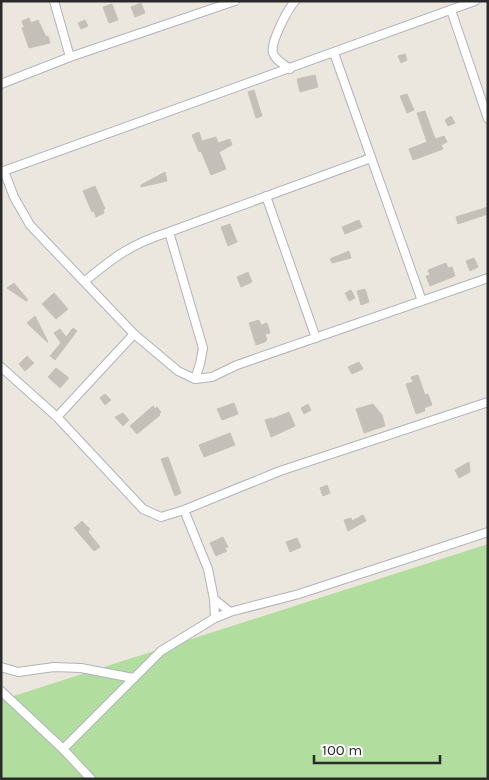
<svg xmlns="http://www.w3.org/2000/svg" width="489" height="780" viewBox="0 0 489 780" font-family="Karla,sans-serif">
	<style>
		.green { fill: #b1de9e }
		.building { fill: #c4c0b9; stroke: #c7c2b7 }
		.lines { fill: none; stroke-linecap: round; stroke-linejoin: round }
		.minor-casing { stroke: #b1b3bd; stroke-width: 10 }
		.minor { stroke: #fff; stroke-width: 8 }
	</style>
	<rect width="100%" height="100%" fill="#ebe6de"/>
	<path class="green" d="M488 544V779H1V700Z"/>
	<path class="building" d="M141 3 145 13 135 17 131 7Z
		M112 4 118 20 109 23 103 7Z
		M29 18 31 23 38 20 46 37 48 36 50 43 29 48 22 28 24 27 22 21Z
		M85 20 88 26 81 29 78 23Z
		M405 54 407 60 401 63 398 56Z
		M315 75 318 87 300 92 297 79Z
		M254 90 262 116 256 118 248 92Z
		M407 94 414 110 407 113 400 96Z
		M425 111 434 136 436 139 444 136 447 142 441 145 443 149 413 160 409 149 427 142 417 113Z
		M451 116 455 123 448 126 445 120Z
		M199 132 202 141 216 137 218 143 230 139 232 145 219 152 226 169 211 175 201 151 199 152 192 135Z
		M165 172 167 181 141 187V185Z
		M95 186 105 209H103L104 213 96 217 94 211 92 212 83 191Z
		M488 207V214L458 224 456 217Z
		M359 220 362 227 345 234 342 227Z
		M230 224 237 242 228 246 221 227Z
		M349 251 351 258 332 263 330 259Z
		M474 258 478 267 470 271 466 261Z
		M446 263 448 268 452 267 455 276 430 286 426 276 430 275 428 270Z
		M248 272 252 282 241 287 237 277Z
		M14 283 28 300 26 301 7 288Z
		M365 289 369 302 361 305 357 291Z
		M351 290 355 298 349 301 345 293Z
		M54 293 68 309 56 319 42 304Z
		M35 316 48 342H47L27 323Z
		M259 320 261 325 267 323 270 333 265 334 267 340 265 342 256 345 249 323Z
		M73 328 77 331 55 360 50 356 61 343 54 333 60 329 66 337Z
		M27 356 34 363 25 371 19 364Z
		M359 362 363 369 352 374 348 367Z
		M56 368 69 378 60 388 48 377Z
		M418 375 425 395 428 394 432 405 424 408 425 411 416 414 406 384 413 382 411 377Z
		M105 394 111 400 105 405 100 398Z
		M234 403 238 414 222 420 217 409Z
		M308 404 311 410 304 414 301 408Z
		M373 404 382 415 385 426 364 433 356 409Z
		M153 406 155 409 157 407 161 412 159 414 160 415 137 434 130 426Z
		M289 412 295 426 271 437 265 420 272 418V419Z
		M123 413 129 420 123 426 115 417Z
		M230 433 235 445 204 457 199 445Z
		M168 457 181 493 175 496 161 459Z
		M469 462 470 472 459 478 455 470Z
		M327 485 330 493 323 496 320 488Z
		M363 515 366 521 348 531 344 520 351 518 352 521Z
		M82 521 90 529 88 532 100 547 94 551 74 528Z
		M223 537 228 547 225 548 227 551 216 556 210 543Z
		M297 538 301 547 290 552 286 542Z"/>
	<g class="lines">
		<defs>
			<path id="minor" d="M54 1 70 57
				M451 10 488 119
				M334 53 422 301
				M290 69C284 64 275 60 273 53 270 42 288 9 295 1
				M1 84 70 57 235 1
				M4 171 14 197 30 225 134 334 178 371 195 379 212 377 237 365 488 278
				M1 172 475 1
				M266 196 316 338
				M169 232 203 348 200 364 195 379
				M85 281C114 257 131 244 169 232L371 158
				M1 367 57 417 143 509 161 517 184 510 280 471 488 402
				M57 417 134 334
				M184 510 208 569 214 599 215 618
				M214 599 230 612
				M1 667 18 672 54 667 81 668 133 678
				M1 691 63 749 91 779
				M63 749 161 651 215 618 230 612 299 594 488 532"/>
		</defs>
		<use href="#minor" class="minor-casing"/>
		<use href="#minor" class="minor"/>
	</g>
	<rect width="489" height="780" fill="none" stroke="#2a2a2a" stroke-width="5"/>
	<path d="M314 755v8h126v-8" fill="none" stroke="#2a2a2a" stroke-width="2.5"/>
	<text x="322" y="755" font-size="15" fill="#2a2a2a" stroke="#ffffff" stroke-width="4" paint-order="stroke">100 m</text>
</svg>
